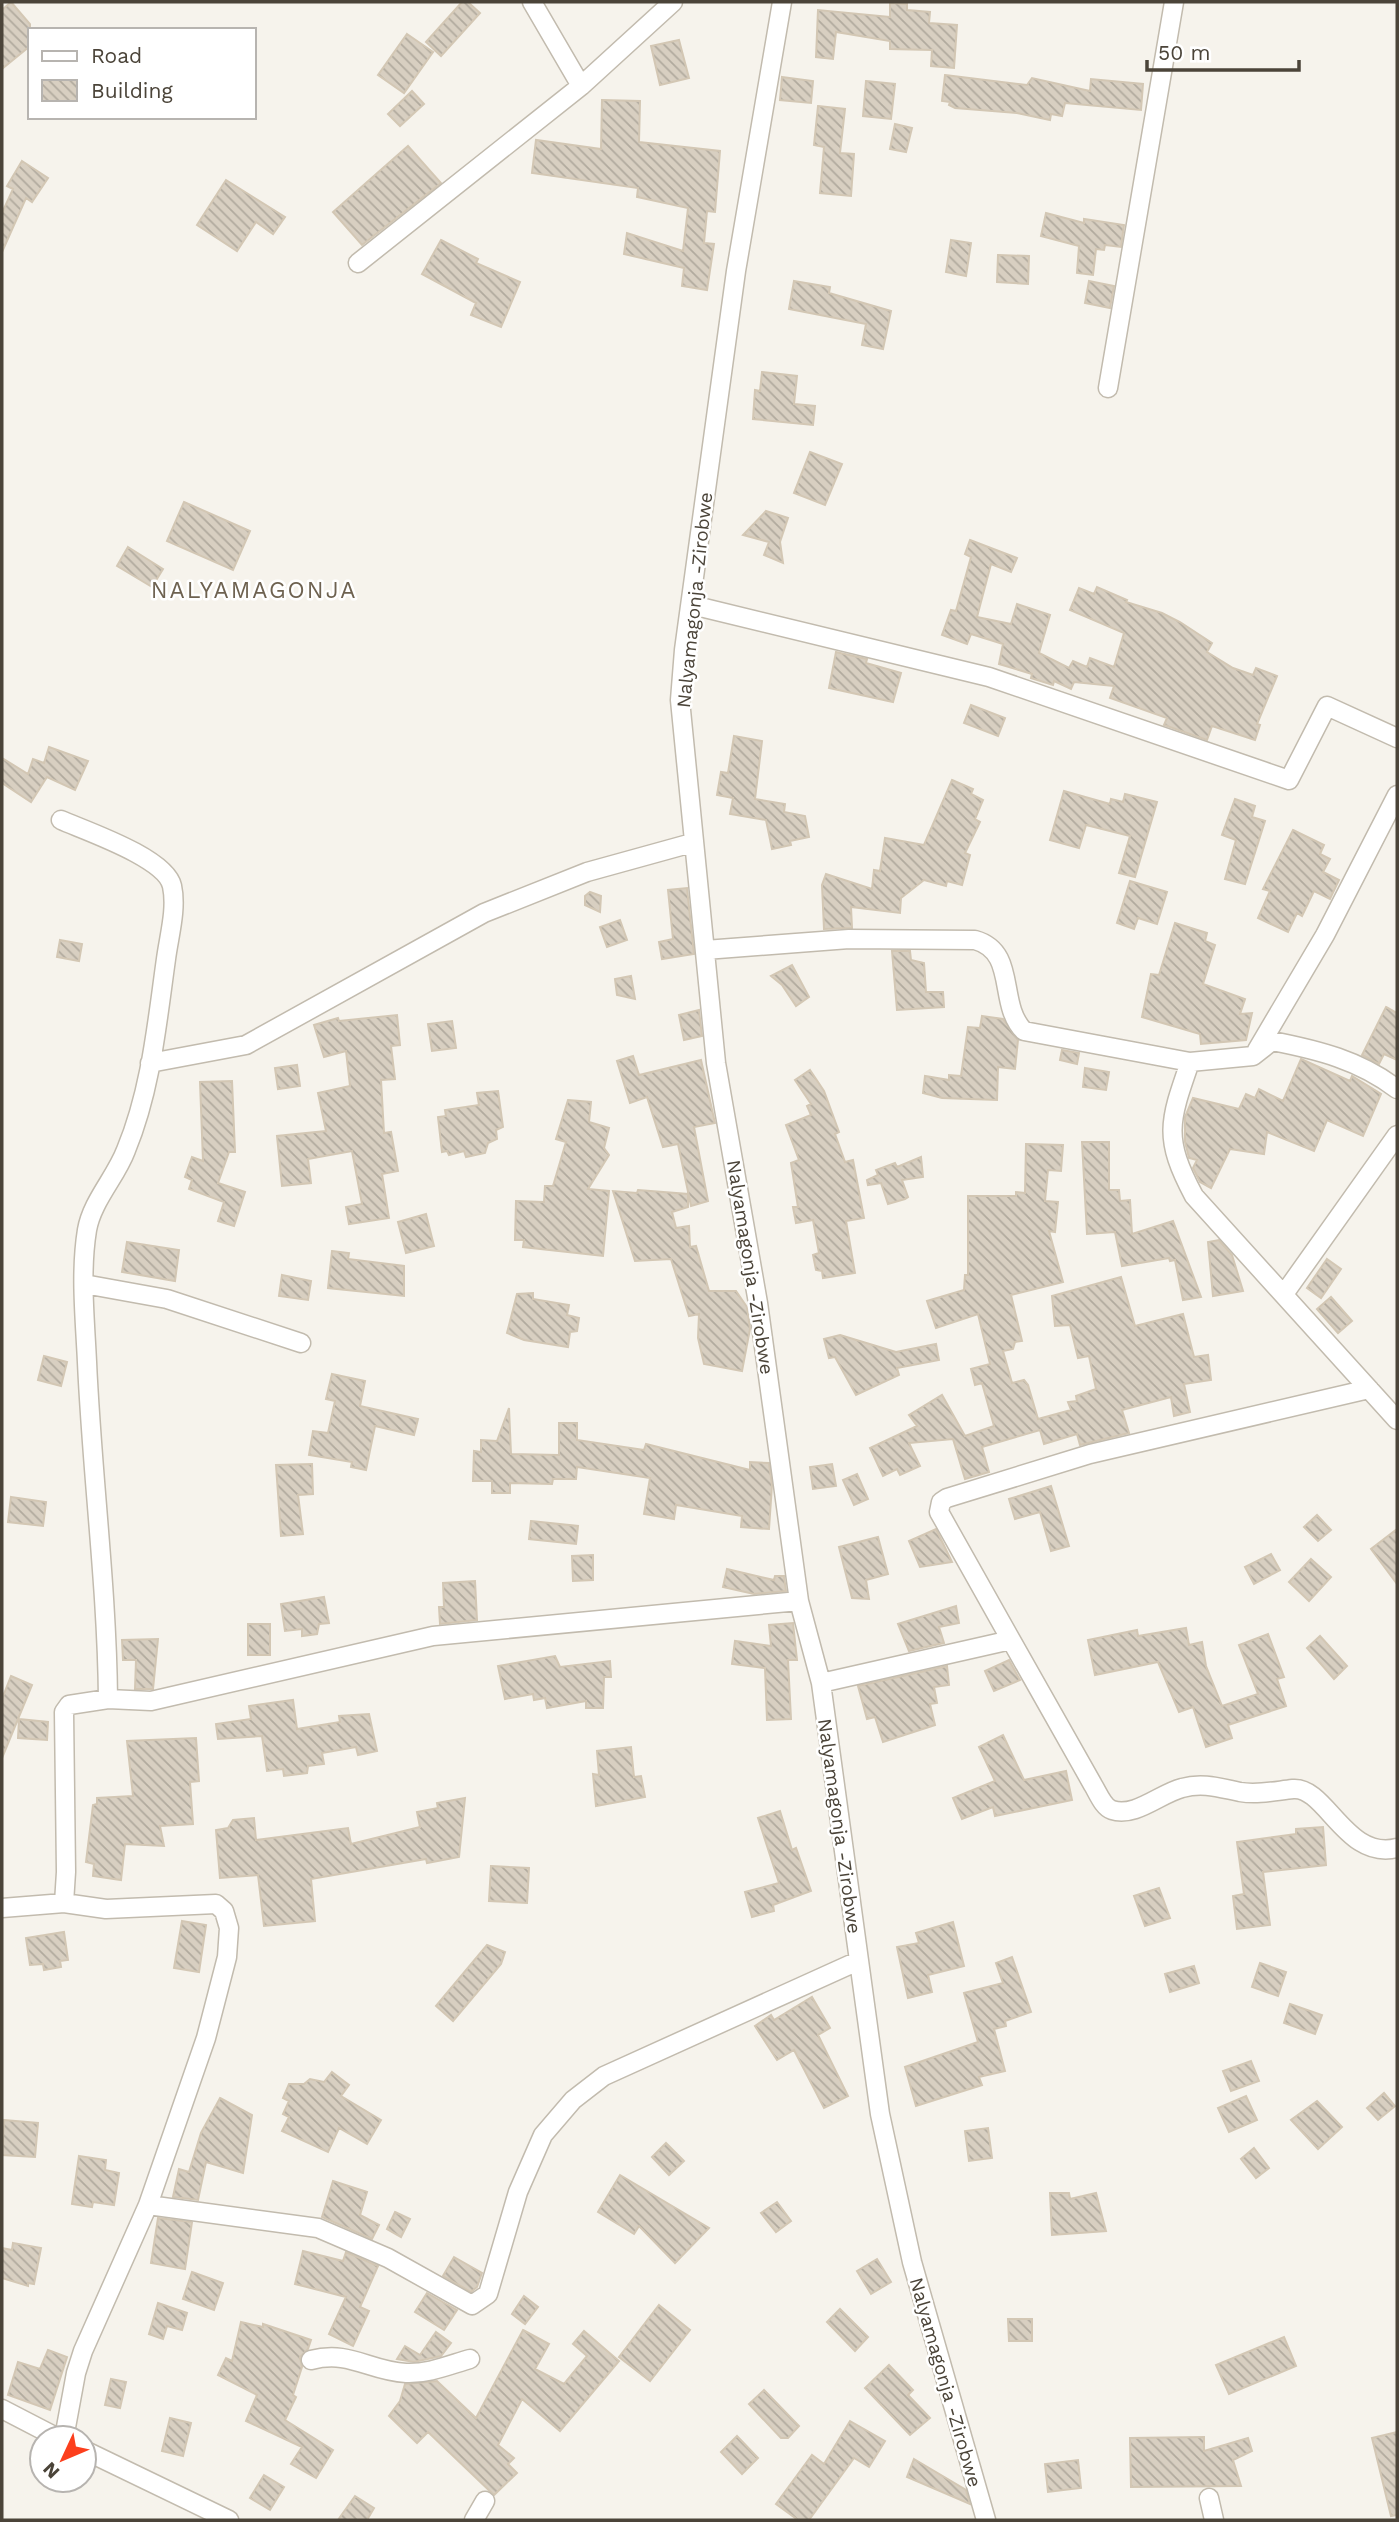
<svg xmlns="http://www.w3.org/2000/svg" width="1399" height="2522" viewBox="0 0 1399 2522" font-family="'Work Sans',sans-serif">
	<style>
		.building { fill: url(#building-back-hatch); stroke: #d3c7b4; stroke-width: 2 }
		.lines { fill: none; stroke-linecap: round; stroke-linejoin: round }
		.street-casing { stroke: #c2bbae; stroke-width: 21 }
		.street { stroke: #fff; stroke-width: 18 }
		.labels { text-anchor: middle; stroke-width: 5; stroke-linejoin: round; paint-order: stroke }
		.street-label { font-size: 19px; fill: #4b4439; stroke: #fff }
		.quarter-label { font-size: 23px; letter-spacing: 2px; fill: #6e6250; stroke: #fff }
	</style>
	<defs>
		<pattern id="building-back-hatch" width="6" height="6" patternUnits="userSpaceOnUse" patternTransform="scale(1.75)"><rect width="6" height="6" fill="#d8cfc1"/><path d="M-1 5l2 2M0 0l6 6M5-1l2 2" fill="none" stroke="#b1aa9e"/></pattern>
	</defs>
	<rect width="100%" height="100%" fill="#f6f3ec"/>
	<path class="building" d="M11 2 30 24V46L2 69V10Z
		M462 2H468L480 13 441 56 426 42Z
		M890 3 907 4V10L930 12 929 23 957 25 954 68 931 66 932 50 890 49V41L836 32 833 59 816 57 818 10 890 17Z
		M407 34 433 52 404 93 378 75Z
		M679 40 689 78 660 85 651 46Z
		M945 75 1027 85 1032 78 1090 91 1091 79 1143 84 1141 110 1065 103 1062 116 1051 114 1050 120 1017 113 955 108 949 105 950 102 942 101Z
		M782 77 813 81 811 103 780 100Z
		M866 81 895 84 891 119 863 116Z
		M412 91 424 104 400 126 388 114Z
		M602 100 640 101 639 142 720 151 715 212 707 211 704 243 714 244 707 290 682 286 684 268 624 254 627 233 683 251 688 208 637 197 638 188 532 173 536 140 601 149Z
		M818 106 845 109 840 153 854 154 851 196 820 193 824 147 814 145Z
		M895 124 912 128 906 152 890 149Z
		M408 146 441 183 362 245 333 212Z
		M22 161 48 178 32 202 26 198 2 252V213L13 189 7 186Z
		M226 180 285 217 273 234 256 222 237 251 197 225Z
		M1046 213 1084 223V219L1124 225 1121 247 1105 245 1104 250 1096 249 1093 275 1077 273 1079 246 1041 236Z
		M441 240 478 259 476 263 520 282 501 327 471 315 476 303 422 274Z
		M951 240 971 243 966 276 946 272Z
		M998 255 1029 256 1028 284 997 282Z
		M794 281 830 287 829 293 891 311 883 349 862 345 866 324 789 309Z
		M1089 281 1114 286 1110 308 1085 303Z
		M762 372 797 376 794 404 815 406 813 425 753 419 755 390 760 391Z
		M810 452 842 464 825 505 794 493Z
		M184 502 250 531 233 570 167 541Z
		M766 511 788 518 780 542 783 563 764 555 769 542 743 535Z
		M970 540 1017 558 1011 572 991 564 977 617 1011 624 1017 604 1050 615 1039 653 1069 668 1073 661 1087 667 1090 658 1114 667 1124 633 1070 610 1079 588 1094 594 1097 587 1127 600 1126 602 1162 613 1180 622 1212 643 1207 652 1233 668 1253 675 1256 668 1277 676 1257 724 1260 725 1255 740 1212 726 1207 740 1164 725 1167 718 1110 698 1114 686 1074 682 1071 689 1054 681 1053 685 1031 678 1032 674 999 664 1003 644 971 634 967 644 942 635 951 610 956 611 971 557 965 554Z
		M128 547 163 569 152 587 117 566Z
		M836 652 867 659 866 663 901 673 893 702 829 688Z
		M971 705 1005 718 998 736 964 723Z
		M734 736 762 741 755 799 785 804 784 812 805 816 809 837 790 841 791 845 772 849 766 820 730 814 733 798 717 795 721 772 728 773Z
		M49 747 88 761 75 790 47 777 31 802 2 783V758L28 774 33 759 44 763Z
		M952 780 973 789 971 794 983 800 975 819 980 822 965 853 970 855 962 885 947 881 946 886 924 880 901 898 900 913 851 907 852 928 824 929 822 885 826 874 872 889 874 870 880 871 885 838 924 845Z
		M1064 791 1110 804 1111 799 1123 802 1125 794 1157 802 1135 877 1119 873 1130 836 1086 825 1079 848 1050 840Z
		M1235 799 1255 806 1252 817 1265 821 1245 884 1225 879 1236 840 1222 835Z
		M1293 830 1324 845 1320 854 1330 859 1323 872 1339 880 1330 899 1314 891 1302 916 1297 913 1288 932 1258 918 1270 891 1263 889Z
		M1130 881 1167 892 1157 924 1138 918 1134 929 1117 923Z
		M687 888 694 954 662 959 659 942 673 939 668 890Z
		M590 892 601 896 600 912 585 905V896Z
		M620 920 627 940 607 947 600 927Z
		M1175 923 1207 933 1205 941 1215 945 1203 984 1245 999 1240 1014 1252 1013 1246 1040 1201 1044 1200 1034 1142 1017 1151 974 1159 975Z
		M60 940 82 944 79 961 57 957Z
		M892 951H910L911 960 924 963 926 992H943L944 1007 897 1010Z
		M792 965 809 997 796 1006 782 985 771 976Z
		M631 976 635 999 617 995 615 979Z
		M1386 1007 1397 1013V1060L1384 1054 1379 1064 1362 1055Z
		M699 1010 702 1036 684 1040 679 1015Z
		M397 1015 400 1045 391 1046 395 1079 381 1080 384 1133 391 1132 398 1171 382 1174 389 1218 349 1224 346 1207 362 1204 352 1151 308 1159 311 1183 282 1186 277 1136 326 1131 318 1093 350 1086 346 1051 324 1057 314 1025 338 1018 339 1021Z
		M982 1016 1003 1019 1018 1040 1015 1069 998 1067 997 1100 942 1098 923 1093 925 1076 949 1080V1075L961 1076 968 1027 980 1028Z
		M452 1021 456 1048 432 1051 428 1024Z
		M1062 1050 1079 1053 1077 1064 1060 1060Z
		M633 1056 639 1075 701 1060 715 1123 694 1127 708 1201 691 1206 678 1144 663 1147 647 1097 630 1103 617 1061Z
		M1301 1059 1350 1081 1352 1076 1381 1094 1363 1136 1327 1120 1314 1151 1267 1132 1264 1154 1230 1149 1211 1188 1200 1182 1193 1168 1197 1160 1189 1158 1185 1142V1117L1193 1098 1239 1109 1246 1094 1255 1098 1259 1089 1283 1101Z
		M297 1065 300 1086 278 1089 275 1068Z
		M1085 1068 1109 1072 1106 1090 1083 1087Z
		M810 1070 824 1091 839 1132 835 1134 845 1162 853 1160 864 1218 846 1221 855 1273 823 1278 822 1271 816 1270 813 1255 819 1253 813 1220 796 1223 793 1207H798L791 1163 799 1160 786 1125 811 1115 807 1106 811 1104 795 1080Z
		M232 1081 235 1152H229L218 1183 245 1192 234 1226 218 1221 224 1202 189 1189 192 1180 185 1177 192 1157 203 1161 200 1082Z
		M498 1091 503 1127 496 1130 497 1139 488 1143 485 1153 466 1157 464 1151 449 1155 447 1151 442 1152 438 1117 446 1116 445 1110 479 1105 477 1093Z
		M568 1100 591 1102 589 1122 609 1128 604 1148 609 1155 588 1189 609 1191 603 1256 523 1247 524 1240H515L516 1201 544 1202 545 1186H553L566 1142 556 1139Z
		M1082 1142H1109V1190H1119L1120 1201 1130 1200 1132 1234 1173 1221 1201 1297 1183 1300 1175 1260 1170 1261 1169 1258 1122 1266 1115 1232 1087 1234Z
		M1026 1144 1063 1145 1061 1171 1048 1170 1045 1201 1058 1202 1055 1232 1049 1231 1063 1282 1011 1295 1022 1341 1015 1342 1013 1349 1003 1351 1012 1383 1024 1380 1028 1385 1038 1419 1071 1410 1068 1402 1077 1401 1076 1396 1096 1389 1089 1356 1078 1358 1070 1325 1055 1326 1052 1296 1121 1277 1135 1326 1183 1314 1194 1357 1208 1355 1211 1380 1184 1384 1190 1412 1174 1416 1171 1397 1122 1410 1129 1433 1080 1445 1077 1434 1044 1444 1040 1430 982 1447 989 1472 965 1479 953 1439 909 1443 920 1466 900 1475 897 1469 883 1476 870 1448 917 1426 909 1415 942 1395 965 1436 994 1426 982 1383 975 1385 971 1369 990 1364 978 1314 936 1328 927 1301 964 1290 965 1275H968V1196H1016V1192L1025 1193Z
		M921 1157 923 1177 902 1180 908 1197 905 1199 888 1204 881 1183 868 1185 867 1180 878 1175 876 1170 895 1163 897 1167Z
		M638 1190 688 1194V1207L672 1212 676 1228 689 1226 690 1247 696 1246 709 1291H736L747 1307 750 1329 742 1371 704 1364 698 1338 699 1314 689 1316 671 1259 635 1261 613 1191 637 1193Z
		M426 1214 434 1246 406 1253 398 1222Z
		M1219 1240 1232 1255 1243 1291 1213 1296 1208 1242Z
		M127 1242 179 1250 175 1281 122 1272Z
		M332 1251 349 1253 348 1259 404 1266V1296L328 1288Z
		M1327 1259 1341 1269 1321 1298 1307 1288Z
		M282 1275 311 1281 308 1300 279 1296Z
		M533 1293V1299L569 1305 567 1315 579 1318 577 1331 570 1332 568 1347 524 1340 507 1333 517 1294Z
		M1331 1297 1352 1321 1338 1333 1317 1309Z
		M840 1335 896 1352 936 1344 939 1360 897 1368 899 1375 856 1395 835 1357 829 1358 824 1339Z
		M44 1356 67 1362 61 1386 38 1380Z
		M332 1374 365 1381 360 1406 418 1419 414 1435 375 1426 366 1470 351 1467 352 1462 309 1455 313 1431 328 1433 335 1401 326 1399Z
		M509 1408 511 1454 559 1455V1423H577V1440L644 1450 646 1444 750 1470V1462L769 1463 772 1485 769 1529 741 1527 742 1516 676 1505 674 1519 644 1514 650 1478 577 1467 576 1479H553L552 1484 510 1483V1493H492V1481H473L474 1451 481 1452V1440L497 1441Z
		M312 1464 313 1494 298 1495 303 1534 281 1536 276 1465Z
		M832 1464 836 1486 813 1489 810 1467Z
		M857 1474 868 1499 854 1505 843 1480Z
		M1051 1486 1069 1546 1051 1551 1040 1512 1015 1519 1009 1499Z
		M11 1497 46 1502 43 1526 8 1522Z
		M1317 1515 1331 1530 1318 1541 1304 1527Z
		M531 1521 578 1526 576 1544 529 1539Z
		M936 1529 952 1562 920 1567 909 1541Z
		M1397 1529V1584L1371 1549Z
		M878 1537 888 1574 866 1580 869 1599 852 1598 839 1547Z
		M1271 1554 1280 1570 1254 1584 1245 1567Z
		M593 1555V1580L573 1581 572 1556Z
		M1311 1559 1331 1577 1309 1601 1289 1582Z
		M727 1569 774 1580 775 1576H784L786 1591 754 1594 723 1587Z
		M475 1581 477 1620 440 1624 439 1607H444L443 1583Z
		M324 1597 329 1623 319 1624 317 1634 302 1636V1629L285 1631 281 1604Z
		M956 1606 959 1623 939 1627 944 1643 909 1651 898 1624Z
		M793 1623 797 1660H788L791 1719 767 1720 765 1668 732 1664 735 1641 771 1646 769 1625Z
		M248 1624H270V1655H248Z
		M1186 1628 1189 1645 1202 1642 1206 1666 1222 1706 1258 1694 1239 1645 1268 1634 1284 1677 1277 1679 1286 1706 1228 1725 1232 1738 1206 1747 1193 1707 1179 1712 1158 1662 1095 1675 1088 1640 1137 1630 1138 1636Z
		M1320 1636 1347 1666 1334 1679 1307 1648Z
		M158 1639 153 1689H135L136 1660H123L122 1640Z
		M555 1656 560 1667 610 1661 611 1677H604L603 1708H586V1701L547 1708 545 1698 534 1700 533 1694 505 1699 498 1666Z
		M1009 1660 1020 1680 994 1691 985 1671Z
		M947 1666 949 1685 934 1687 937 1703 930 1704 935 1725 883 1742 875 1717 867 1719 858 1686Z
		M11 1676 32 1685 2 1758V1699Z
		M293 1700 297 1729 340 1722 339 1716 369 1714 377 1751 358 1755 356 1747 322 1753 324 1764 308 1766 307 1773 284 1776 283 1769 267 1771 262 1736 218 1739 216 1724 251 1719 249 1706Z
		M19 1719 48 1722 47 1740 18 1738Z
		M1003 1735 1024 1780 1066 1771 1072 1800 995 1816 993 1807 962 1819 953 1798 995 1781 979 1747Z
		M196 1738 199 1781 190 1782 193 1824 160 1826 164 1846 125 1844 121 1880 93 1876 94 1864 86 1862 93 1805 97 1804V1798L133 1796 127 1741Z
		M631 1747 634 1777 641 1776 645 1797 596 1806 593 1774 599 1775 597 1751Z
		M465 1798 459 1857 427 1863 426 1859 311 1879 315 1921 264 1926 258 1875 220 1878 216 1830 228 1828 233 1820 254 1818 256 1840 348 1828 351 1844 420 1827 417 1812 438 1808 437 1803Z
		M780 1811 792 1850 796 1848 811 1891 773 1905 774 1911 752 1917 745 1892 779 1883 758 1818Z
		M1323 1827 1326 1865 1263 1872 1270 1925 1237 1929 1233 1896 1244 1894 1237 1842 1296 1834V1829Z
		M491 1866 529 1868 527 1903 489 1901Z
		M1159 1888 1170 1918 1145 1926 1134 1896Z
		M182 1921 206 1925 199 1972 174 1968Z
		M953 1922 964 1966 928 1975 932 1992 908 1998 897 1947 919 1943 916 1933Z
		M64 1932 68 1960 60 1961 61 1967 44 1970 43 1964 30 1965 26 1938Z
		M487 1945 505 1952 501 1964 453 2021 436 2006Z
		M1012 1957 1031 2012 1005 2021 1006 2026 994 2029 1005 2071 979 2077 982 2085 916 2106 905 2067 978 2042 964 1993 1003 1983 996 1963Z
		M1260 1963 1286 1972 1278 1996 1252 1987Z
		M1194 1966 1199 1983 1170 1992 1165 1974Z
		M812 1997 830 2028 818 2035 848 2096 824 2108 794 2050 777 2060 755 2026 771 2015 774 2020Z
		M1290 2004 1322 2015 1315 2034 1284 2023Z
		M1251 2061 1259 2081 1231 2091 1223 2071Z
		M332 2072 349 2085 341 2096 381 2120 367 2144 339 2128 328 2152 282 2131 289 2117 283 2114 289 2101 283 2098 289 2084H304L310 2079 324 2082Z
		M1384 2093 1395 2106 1378 2120 1367 2108Z
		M1246 2096 1257 2120 1229 2132 1218 2108Z
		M220 2098 252 2115 243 2173 206 2162 198 2200 173 2197 179 2169 189 2172 201 2133Z
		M1317 2101 1342 2127 1318 2149 1291 2120Z
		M4 2120 38 2123 35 2157 2 2155Z
		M988 2128 992 2158 969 2161 965 2131Z
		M666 2143 684 2161 669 2175 652 2157Z
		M1254 2148 1269 2168 1256 2178 1241 2159Z
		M79 2156 106 2160 105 2170 119 2173 114 2205 93 2202 92 2207 72 2204Z
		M620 2175 709 2228 675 2263 639 2226 634 2234 598 2212Z
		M333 2181 367 2192 360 2215 379 2225 372 2239 322 2217Z
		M1050 2193H1069L1070 2199 1096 2193 1106 2231 1052 2235Z
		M777 2202 791 2221 776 2232 761 2213Z
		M395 2212 410 2219 401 2237 387 2229Z
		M158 2218 192 2222 185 2269 151 2263Z
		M13 2243 41 2248 34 2284 28 2283V2286L2 2278V2248L12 2250Z
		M303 2251 343 2261 346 2252 378 2266 360 2307 369 2311 353 2346 329 2334 346 2297 295 2284Z
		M454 2257 482 2273 477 2287 471 2292 443 2276Z
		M877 2259 891 2282 871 2294 857 2271Z
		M192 2272 223 2283 214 2310 183 2299Z
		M427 2293 457 2310 444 2330 415 2312Z
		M524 2296 538 2307 525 2324 512 2314Z
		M158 2303 187 2313 182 2330 167 2326 163 2339 149 2334Z
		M659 2305 690 2330 650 2381 619 2357Z
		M840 2309 868 2337 855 2351 827 2322Z
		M1008 2319H1032V2341H1009Z
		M241 2322 263 2327V2324L311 2340 308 2349 300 2357 302 2367 293 2395 296 2397 285 2420 333 2450 316 2478 291 2464 302 2447 246 2421 257 2395 218 2375 226 2358 232 2361Z
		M523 2330 549 2344 535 2369 564 2384 587 2356 573 2344 584 2331 619 2361 560 2431 522 2399 498 2445 514 2458 508 2464 517 2473 494 2495 428 2432 417 2443 389 2416 400 2401 405 2384 437 2381 476 2418Z
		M436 2332 451 2343 441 2356 414 2362 397 2359 405 2346 420 2355Z
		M1284 2337 1296 2366 1229 2394 1216 2365Z
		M48 2350 67 2357 50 2410 8 2395 18 2362 40 2369Z
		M889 2365 913 2390 908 2395 930 2418 910 2435 865 2388Z
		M111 2379 126 2382 120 2408 105 2405Z
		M764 2390 799 2426 788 2438H781L749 2404Z
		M170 2418 191 2423 183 2456 162 2451Z
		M850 2421 885 2441 869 2467 854 2458 809 2520H798L776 2504 812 2455 824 2464Z
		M1397 2432V2515L1391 2516 1372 2438Z
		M737 2436 758 2458 742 2474 721 2452Z
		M1204 2437V2451L1248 2438 1252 2451 1233 2460 1241 2486 1131 2487 1130 2438Z
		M914 2459 966 2490 970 2504 907 2477Z
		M1078 2460 1081 2488 1048 2492 1045 2464Z
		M264 2475 284 2487 270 2510 250 2498Z
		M355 2496 374 2508 367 2520H338Z"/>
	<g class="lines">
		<defs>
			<path id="street" d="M532 2 581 86
				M782 2 736 271 684 650 680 700 716 1063 758 1303 799 1601 821 1683 880 2114 912 2262 986 2520
				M358 263 581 86 673 2
				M1108 388 1174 2
				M692 605 989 677 1289 780 1327 706 1397 738
				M61 820C86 831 166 858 172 886 177 909 169 936 166 959 157 1023 151 1090 126 1150 116 1177 92 1201 87 1230 80 1273 85 1319 87 1362 92 1475 107 1587 108 1699
				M705 950 849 939 975 940C1018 952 997 1004 1024 1031L1190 1062 1253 1056 1272 1041C1318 1050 1359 1060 1397 1089
				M1257 1050 1325 935 1397 795
				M1190 1062C1169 1122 1163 1138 1194 1196L1397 1420
				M150 1063 246 1045 484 913 587 872 692 843
				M84 1284 167 1299 301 1343
				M1284 1294 1397 1135
				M1011 1640 939 1512 941 1502 947 1498 1090 1454 1369 1389
				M821 1683 1011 1640 1093 1785C1098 1793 1103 1807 1112 1810 1135 1818 1161 1793 1182 1788 1203 1782 1220 1788 1240 1792 1258 1795 1275 1791 1293 1789 1326 1786 1346 1861 1397 1848
				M64 1903 66 1872 64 1712 69 1705 108 1699 151 1701 433 1636 799 1601
				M2 1908 64 1903 106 1909 216 1904 224 1911 229 1928 227 1957 206 2038 148 2205 83 2351 76 2373 64 2438
				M148 2205 318 2228 388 2258 472 2305 488 2294 518 2192 543 2135 573 2100 604 2076 858 1961
				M311 2360C350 2350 369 2371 406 2373 428 2374 449 2365 470 2359
				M2 2409 58 2438
				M84 2450 229 2520
				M1209 2498 1214 2520
				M474 2520 485 2501"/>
		</defs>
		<use href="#street" class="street-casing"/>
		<use href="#street" class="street"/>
	</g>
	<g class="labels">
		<g class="street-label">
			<text transform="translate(694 600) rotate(-84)" y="7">Nalyamagonja -Zirobwe</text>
			<text transform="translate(751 1267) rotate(81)" y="7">Nalyamagonja -Zirobwe</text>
			<text transform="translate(840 1826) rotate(82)" y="7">Nalyamagonja -Zirobwe</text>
			<text transform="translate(946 2382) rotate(74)" y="7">Nalyamagonja -Zirobwe</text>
		</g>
		<g class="quarter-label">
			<text x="254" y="598">NALYAMAGONJA</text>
		</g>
	</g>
	<rect width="1399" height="2522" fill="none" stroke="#4b4439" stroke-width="7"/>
	<rect x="28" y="28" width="228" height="91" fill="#ffffff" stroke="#b7b4b0" stroke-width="2"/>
	<rect x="42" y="51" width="35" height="10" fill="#ffffff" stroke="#b7b4b0" stroke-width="2"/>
	<text x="91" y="63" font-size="21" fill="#4b4439">Road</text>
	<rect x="42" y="80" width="35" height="21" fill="url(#building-back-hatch)" stroke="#b7b4b0" stroke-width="2"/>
	<text x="91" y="98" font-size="21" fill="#4b4439">Building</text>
	<g transform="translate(63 2459) rotate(226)"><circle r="33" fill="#ffffff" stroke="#b7b4b0" stroke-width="2"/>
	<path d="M0-5L12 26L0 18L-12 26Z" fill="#fc3f1d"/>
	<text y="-10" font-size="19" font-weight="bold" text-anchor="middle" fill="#4b4439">N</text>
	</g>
	<path d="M1147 60v10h152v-10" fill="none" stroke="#4b4439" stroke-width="3.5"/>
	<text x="1158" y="60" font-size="21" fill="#4b4439" stroke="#ffffff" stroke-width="5" paint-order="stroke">50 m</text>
</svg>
